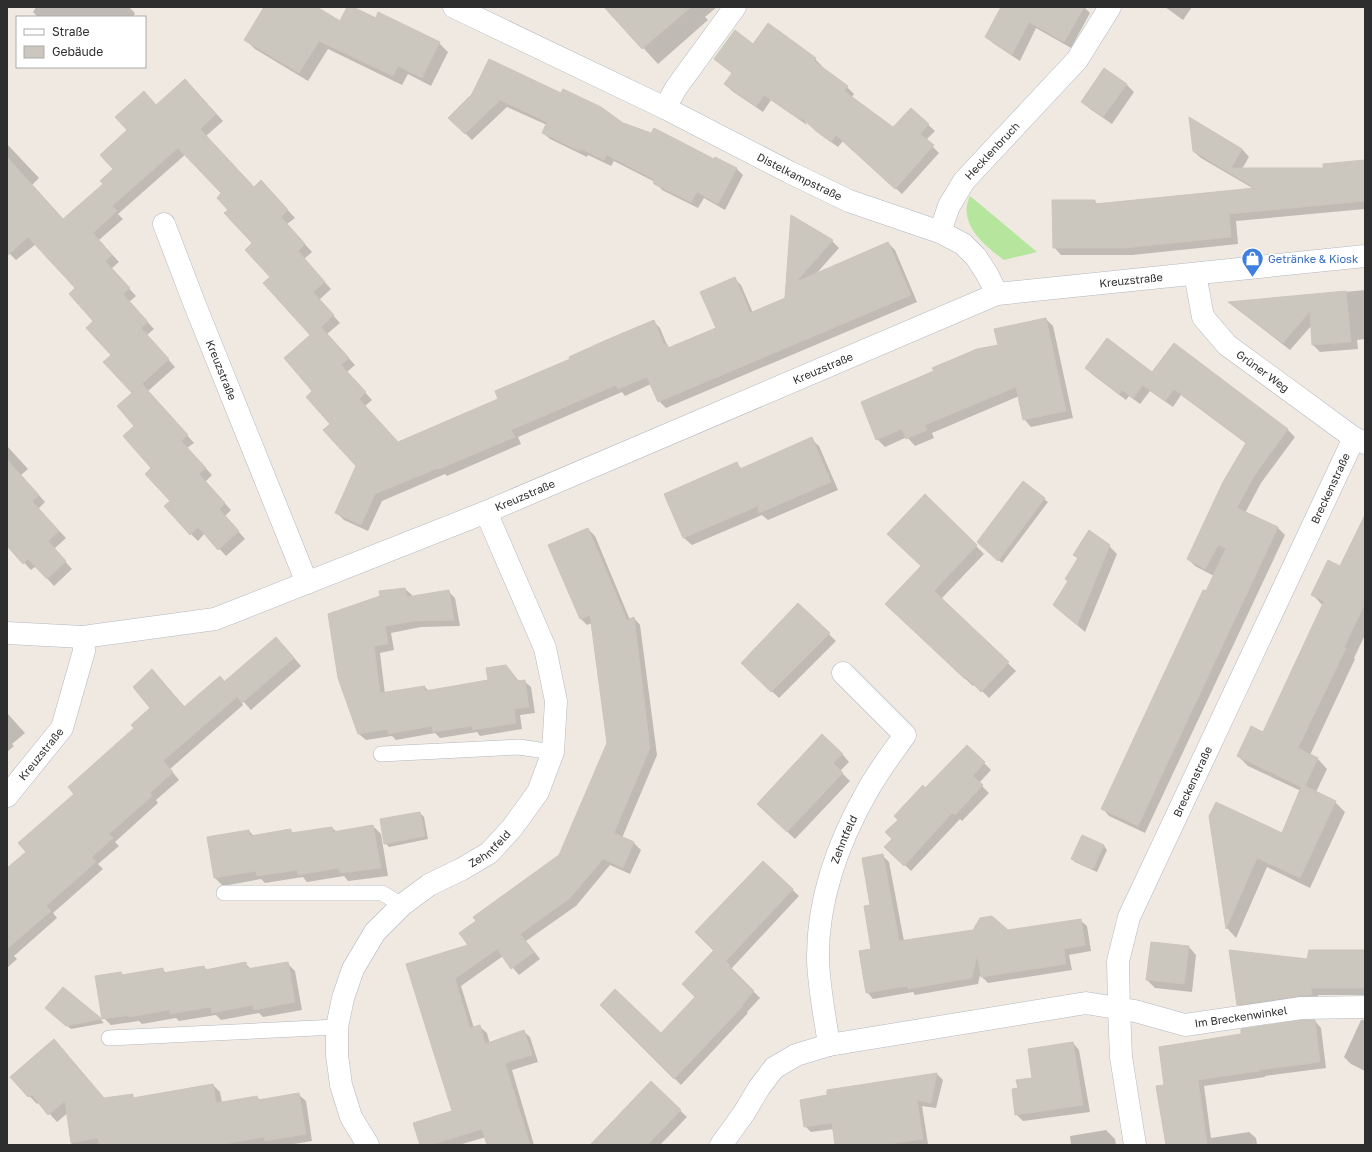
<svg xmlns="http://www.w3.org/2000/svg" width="1372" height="1152" viewBox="0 0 1372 1152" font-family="'Golos Text',sans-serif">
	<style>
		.green { fill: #b6e59e }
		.shadow { fill: #0003 }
		.building { fill: #cbc7bf; stroke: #cbc5ba }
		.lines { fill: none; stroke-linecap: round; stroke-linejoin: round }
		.lane-casing { stroke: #b4b7c1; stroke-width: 16 }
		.street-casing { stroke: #b4b7c1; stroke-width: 23 }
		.lane { stroke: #fff; stroke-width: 15 }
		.street { stroke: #fff; stroke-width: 22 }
		.labels { text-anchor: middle; stroke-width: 3; stroke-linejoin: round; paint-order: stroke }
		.street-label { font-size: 11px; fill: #2e2e2e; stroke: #fff }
		.shop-label { font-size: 11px; fill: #366cbe; stroke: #fff; text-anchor: start }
	</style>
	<rect width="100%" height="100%" fill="#efe9e1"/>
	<path class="green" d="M970 196 1037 252 1004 260C984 246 957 223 970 196Z"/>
	<path class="shadow" d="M36 7H129L135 13 133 17H38L33 12Z
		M260 7H315L340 22 348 7H351L376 19 439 43 448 52 431 86 408 74 402 85 328 49 308 81 255 49 246 40 264 9Z
		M619 7H717L705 17 708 20 658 64 612 14Z
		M1018 7H1084L1090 13 1071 48 1036 28 1020 61 993 43 986 36Z
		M1165 7H1192L1183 20Z
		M768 25 815 59 822 66 821 68 847 87 854 94 851 98 893 129 911 109 935 131 926 140 939 153 902 194 843 141 838 147 824 137 804 119 807 125 771 100 763 112 732 91 725 84 733 74 715 59 753 45Z
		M489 60 622 124 737 169 743 175 725 210 704 198 698 208 662 190 655 182 614 161 611 166 588 155 587 157 550 139 543 133 547 125 507 107 472 140 450 118 473 95Z
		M1126 84 1134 92 1112 124 1090 109 1082 101Z
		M192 87 223 121 206 136 254 188H268L295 218 287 224 312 252 304 259 331 289 319 300 340 323 327 334 355 365 347 372 372 400 365 406 398 443 500 399 571 359 653 321 660 328 667 345 670 348 717 329 734 278 741 285 753 313 786 299 792 216 832 241 839 248 815 275 888 243 895 250 917 302 666 408 659 401 651 384 625 396 622 392 518 437 521 444 447 476 445 474 382 501 368 531 344 520 337 513 357 466 332 424 314 391 311 335 271 277 253 243 229 210 223 194 186 154 118 214 123 219 99 240 119 262 111 269 136 296 129 302 154 329 147 335 175 367 148 391 194 443 187 448 212 475 205 482 231 510 225 516 245 539 226 556 205 533 198 541 191 534 171 501 153 468 135 426 133 393 76 288 36 244 16 260 7 251V144L39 178 32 185 64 220 104 184 114 169 144 92 157 106Z
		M1242 149 1249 157 1242 169H1324L1365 161V209L1236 221 1238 244 1132 255H1061L1054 247 1094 201 1099 205 1254 189 1201 158 1193 151Z
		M1365 290V339L1357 340 1358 349 1320 352 1313 345 1312 325 1290 350 1237 309 1230 303Z
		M1046 319 1053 326 1073 418 1031 427 1024 419 1019 396 932 433 934 438 915 446 907 437 885 447 877 439 935 372 999 345Z
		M1174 344 1288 430 1295 437 1261 483 1245 513 1278 528 1285 535 1145 833 1109 816 1102 808 1214 576 1195 566 1188 559 1247 444 1181 395 1173 407 1150 391 1140 404 1129 396 1126 400 1093 375 1086 368 1152 373Z
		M811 439 819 446 838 490 768 520 762 515 692 545 684 538 665 495 736 463 742 469Z
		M7 446 28 469 21 475 45 502 38 509 66 538 54 549 72 569 54 586 36 566 31 570 7 545Z
		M1023 482 1048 502 1002 563 982 545Z
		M925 495 984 554 941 599 1016 671 989 698 975 684 973 686 894 612 922 566Z
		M1365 515V635L1354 658 1355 659 1310 755 1317 758 1327 769 1316 792 1335 802 1345 812 1310 888 1267 867 1236 938 1227 928 1210 816 1282 834 1301 791 1248 766 1238 756 1264 733 1323 606 1313 595 1340 567Z
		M588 529 595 536 630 620 634 618 640 625 657 755 622 838 634 843 641 850 630 874 610 865 576 906 526 941 540 959 519 975 503 956 461 986 474 1028 480 1027 487 1033 490 1044 523 1031 530 1037 538 1062 512 1070 534 1145H488L486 1137 459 1145H421L454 1111 407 965 469 945 560 856 608 743 592 623 587 625 581 619Z
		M1109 546 1117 554 1085 632 1062 612 1068 582 1066 579 1078 559 1075 555Z
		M405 589 412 595V598L448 591 455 598 460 626 421 627 391 633 394 650 380 653 385 694 425 687 429 691 489 681 506 666 519 681H524L531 687 535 713 520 715 522 729 480 736 477 732 440 738 435 733 396 740 392 736 366 740 359 734 339 677Z
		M798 604 836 641 779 698 742 663Z
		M284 646 301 666 251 710 242 700 241 701 243 705 170 769 179 780 156 800 158 803 115 842 119 846 98 864 103 869 53 913 57 918 14 956 17 959 7 968V871L27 852 75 794 136 728 152 708 159 678 185 707 220 677 228 686Z
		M7 713 25 733 12 744 14 746 7 752Z
		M967 746 991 770 979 783 989 793 962 821 960 819 911 871 886 847 893 839 899 820 925 789Z
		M842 754 849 762 840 771 850 781 795 839 765 811Z
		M420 813 424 817 428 839 389 847 385 843Z
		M373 826 381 834 388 876 348 881 344 876 307 882 303 877 265 883 261 879 223 886 215 878 209 838 249 831 254 836 290 830 294 834 332 828 337 832Z
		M1082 836 1104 846 1107 850 1097 872 1075 862 1072 859Z
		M882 855 889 862 904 941 1008 931 1080 920 1087 926 1091 951 1069 955 1072 970 988 983 980 975 978 984 915 995 913 992 873 999 867 992 872 950 871 906Z
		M763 862 799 896 731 969 760 998 747 1012 748 1013 681 1085 602 1005 661 1034 729 965 696 932Z
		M1189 947 1196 955 1192 992 1155 988 1147 980Z
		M1365 951V995H1318V1002L1245 1012 1238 1004 1307 960Z
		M245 963 251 969 287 963 295 971 302 1010 263 1017 259 1013 221 1020 216 1015 179 1021 176 1018 142 1024 139 1021 111 1025 103 1017 121 973 124 976 162 969 166 973 204 967 207 970Z
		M63 988 101 1020 104 1023 71 1029 50 1012Z
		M1361 1020H1365V1071L1351 1064 1344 1057Z
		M1315 1021 1321 1028 1326 1068 1265 1076V1077L1204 1086 1211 1138 1249 1132 1256 1138 1257 1145H1167L1165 1086Z
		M54 1040 104 1099 133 1145H73L71 1143 90 1098 70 1111 57 1122 39 1102 37 1104 11 1077Z
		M1073 1043 1079 1050 1090 1112 1023 1121 1016 1114 1019 1089 1034 1078Z
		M937 1074 943 1080 936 1108 922 1106 928 1144 836 1145 834 1129 811 1132 805 1126 829 1096 828 1091Z
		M651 1083 687 1117 660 1145H594Z
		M213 1085 220 1092 222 1103 257 1097 261 1101 298 1094 306 1101 312 1141 288 1145H169Z
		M1106 1130 1115 1139 1116 1145H1071L1070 1136Z"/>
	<path class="building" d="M264 7H317L340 21 347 7H353L376 18 378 12 440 42 422 78 398 66 393 76 319 41 299 73 244 40Z
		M604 7H691L642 49Z
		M1001 7H1084L1064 42 1029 22 1012 55 985 37Z
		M768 23 816 58 814 61 848 86 844 91 893 127 911 108 929 124 920 134 934 145 895 189 836 135 831 142 816 131 800 116 802 121 764 95 756 106 724 84 732 73 714 59 735 30 753 44Z
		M489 59 561 93 563 89 601 107 623 123 651 133 654 128 714 159 715 157 737 168 718 204 697 192 691 202 654 184 653 179 607 155 604 160 581 149 580 151 542 133 547 122 500 100 465 134 448 118 472 94Z
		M1104 68 1127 84 1103 117 1081 102Z
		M185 79 216 114 200 129 254 187 261 180 288 210 281 217 305 244 298 251 325 282 313 292 334 315 321 327 349 358 341 365 366 392 359 399 398 442 498 399 495 391 570 359 569 357 604 341 654 320 664 345 667 344 668 348 716 328 700 292 735 277 750 313 785 298 791 215 833 240 796 282 888 242 911 295 658 402 647 377 618 389 616 385 511 430 515 437 439 469 438 468 375 494 361 525 335 513 356 466 323 430 330 424 306 397 312 391 284 358 310 335 263 283 270 277 245 250 252 243 224 213 228 210 217 198 221 193 178 148 112 206 117 211 93 233 112 255 105 261 130 288 123 294 148 322 141 328 169 359 132 393 103 362 111 355 86 328 93 321 69 294 75 288 28 237 7 256V157L63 219 103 184 100 181 113 169 100 155 127 130 115 117 144 91 156 105Z
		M1189 117 1242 149 1231 168H1323V164L1365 160V201L1229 214 1231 237 1125 248H1053L1052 200H1095V204L1255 188 1193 151Z
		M1346 291 1351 342 1312 345 1310 311 1283 343 1228 302Z
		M1046 318 1066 411 1023 420 1016 387 925 425 927 430 906 439 902 429 876 440 861 402 934 371 932 368 977 349 998 345 994 329Z
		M1107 338 1152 372 1174 343 1288 429 1254 476 1237 508 1278 527 1138 826 1101 809 1203 590 1206 591 1226 548 1218 545 1205 569 1187 559 1223 482 1246 443 1174 389 1165 401 1143 385 1133 398 1122 390 1119 394 1085 368Z
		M142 384 188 435 181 441 206 468 199 474 225 503 219 509 239 531 218 550 198 527 190 535 164 506 170 501 145 474 151 468 123 436 134 426 117 406Z
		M812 437 831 482 759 513 758 506 683 538 664 494 737 462 740 469Z
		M7 460 39 495 32 501 59 531 48 541 66 561 47 579 28 559 23 564 7 546Z
		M1023 481 1045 498 998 561 977 542Z
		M925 494 977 545 934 591 1009 662 981 692 966 677 965 679 885 604 921 566 887 534Z
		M1365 515V603L1344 648H1346L1298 748 1318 758 1305 786 1336 801 1300 878 1257 858 1226 929 1209 816 1216 802 1282 833 1301 787 1237 756 1251 726 1263 732 1324 601 1311 595 1328 560 1340 566Z
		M588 528 627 620 634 617 650 748 614 833 634 842 623 868 603 859 569 899 520 934 534 952 511 969 497 949 455 979 470 1028 480 1025 485 1044 524 1030 532 1055 505 1063 530 1145H487L482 1129 431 1145H420L413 1123 452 1111 406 964 468 945 459 933 476 921 473 917 559 855 607 743 590 615 580 619 548 545Z
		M1089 530 1110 545 1077 625 1053 605 1068 581 1065 579 1078 558 1073 555Z
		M405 588 407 597 449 590 454 620 415 621 385 626 388 644 374 646 380 693 425 686V691L488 680 486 668 506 665 518 681 525 680 529 707 514 709 516 723 473 730 472 726 433 732 432 726 388 734V729L358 734 338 678 328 614 380 596 379 591Z
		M798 603 830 633 771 692 741 663Z
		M276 637 294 658 242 703 225 681Z
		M152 669 184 707 220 676 237 697 163 761 173 772 150 793 152 796 109 834 113 838 92 857 96 862 46 906 51 911 7 949V868L26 852 18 843 74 794 68 787 134 728 131 725 150 708 133 687Z
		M822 734 843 754 833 763 843 773 787 832 757 804Z
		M967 745 985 762 973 776 983 785 955 815 952 813 904 866 884 847 892 839 885 832 898 820 894 816 923 785 925 788Z
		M420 812 425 836 384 844 380 819Z
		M373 825 381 868 340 873 339 868 298 875 297 870 257 876 256 871 214 878 207 837 249 830 250 836 291 829V833L332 827 333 832Z
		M1082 835 1104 845 1093 869 1071 859Z
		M883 854 899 941 973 930 980 918 992 916 1008 930 1081 919 1085 945 1064 949 1066 964 981 977 977 955 972 978 908 989 907 986 866 993 859 951 871 949 864 906 870 905 862 858Z
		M763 861 793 889 725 962 754 991 742 1005 743 1006 674 1079 600 1005 615 989 661 1033 695 997 682 984 713 951 725 962 695 932Z
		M1151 942 1189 946 1184 984 1146 980Z
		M1229 950 1307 959 1309 950H1365V988H1311L1312 995 1299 996 1237 1005Z
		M246 962 247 969 288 962 295 1002 254 1010 253 1005 212 1013 211 1007 170 1014V1010L129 1017V1015L102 1019 95 976 121 972 122 975 163 968V973L204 966 205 970Z
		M63 987 102 1019 66 1026 45 1008Z
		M1302 1020H1315L1320 1062 1259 1070V1071L1198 1080 1207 1145H1166L1156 1086 1164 1085 1159 1047 1241 1034V1029Z
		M54 1039 104 1098 133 1094V1098L213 1084 216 1103 257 1096 258 1100 299 1093 306 1134 265 1141 264 1137 219 1145H99L98 1138 71 1143 65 1101 48 1115 32 1095 28 1097 10 1077Z
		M1073 1042 1083 1105 1015 1115 1012 1089 1018 1088 1016 1080 1032 1078 1028 1049Z
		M937 1073 931 1103 917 1100 923 1139 883 1145H835L832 1123 804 1127 800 1100 827 1095V1090Z
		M651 1081 681 1110 652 1140 648 1145H590Z"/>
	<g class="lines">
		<defs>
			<path id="lane" d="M381 754 519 747 553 752
				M224 893H382L402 905
				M109 1038 337 1027"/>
			<g id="street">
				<path id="s1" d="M454 7 665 108 789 172 849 201 940 232 963 244 976 257 987 274 997 294"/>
				<path d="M665 108 676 88 735 7"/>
				<path id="s2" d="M164 224 195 305 307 583"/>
				<path id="s3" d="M940 232 949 206 964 181 1077 60 1110 7"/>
				<path id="s4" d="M1195 274 1203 317 1227 345 1354 438 1365 443"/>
				<path id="s5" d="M7 633 83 637 215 619 486 512 997 294 1365 256"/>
				<path id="s6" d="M7 796 62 728 84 651 83 637"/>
				<path id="s7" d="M829 1045C825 1017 819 989 818 960 817 899 839 840 869 788 880 769 893 752 905 735L843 673"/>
				<path id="s8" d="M368 1145 351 1117 341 1085 337 1055V1027L343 998 353 969 375 932 402 905 429 885 462 869 489 853 512 828 538 792 553 752 556 701 545 648 486 512"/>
				<path id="s9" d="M721 1145 744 1113 759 1088 774 1068 796 1055 829 1045 1086 1003 1135 1011 1185 1025 1301 1008 1365 1007"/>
				<path id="s10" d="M1135 1145 1121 1057 1119 1009 1118 961 1129 917 1354 438"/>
			</g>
		</defs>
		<use href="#lane" class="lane-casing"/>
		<use href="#street" class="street-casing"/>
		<use href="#lane" class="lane"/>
		<use href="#street" class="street"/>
	</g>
	<defs>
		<symbol id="shop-pin" viewBox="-11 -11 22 30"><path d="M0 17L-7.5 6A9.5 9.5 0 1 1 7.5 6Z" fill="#3f7fe0" stroke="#fff"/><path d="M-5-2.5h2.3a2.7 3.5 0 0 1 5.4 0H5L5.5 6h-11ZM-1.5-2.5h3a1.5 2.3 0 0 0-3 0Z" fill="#fff"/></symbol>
	</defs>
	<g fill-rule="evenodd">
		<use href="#shop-pin" x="1240" y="246" width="25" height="34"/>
	</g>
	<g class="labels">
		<g class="street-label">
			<text dy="4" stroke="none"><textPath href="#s3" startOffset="98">Hecklenbruch</textPath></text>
			<text dy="4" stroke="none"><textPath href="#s1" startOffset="385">Distelkampstraße</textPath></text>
			<text dy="4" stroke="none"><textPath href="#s5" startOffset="1191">Kreuzstraße</textPath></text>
			<text dy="4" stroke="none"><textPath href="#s5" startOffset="867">Kreuzstraße</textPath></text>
			<text dy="4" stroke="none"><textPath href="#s2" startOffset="157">Kreuzstraße</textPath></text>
			<text dy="4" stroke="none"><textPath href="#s4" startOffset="125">Grüner Weg</textPath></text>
			<text dy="4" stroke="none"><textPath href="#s10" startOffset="704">Breckenstraße</textPath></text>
			<text dy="4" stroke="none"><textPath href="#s5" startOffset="543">Kreuzstraße</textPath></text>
			<text dy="4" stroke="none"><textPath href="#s6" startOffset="54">Kreuzstraße</textPath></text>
			<text dy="4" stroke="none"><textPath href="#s10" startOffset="380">Breckenstraße</textPath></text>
			<text dy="4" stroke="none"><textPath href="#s7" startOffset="210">Zehntfeld</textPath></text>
			<text dy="4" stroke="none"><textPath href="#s8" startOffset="371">Zehntfeld</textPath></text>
			<text dy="4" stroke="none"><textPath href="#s9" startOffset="572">Im Breckenwinkel</textPath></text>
		</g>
		<g class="shop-label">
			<text x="1268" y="263">Getränke &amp; Kiosk</text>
		</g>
	</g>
	<rect width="1372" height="1152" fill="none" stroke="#2e2e2e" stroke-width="16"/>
	<rect x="16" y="16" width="130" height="52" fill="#ffffff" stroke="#ababab"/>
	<rect x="24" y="29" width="20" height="6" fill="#ffffff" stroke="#ababab"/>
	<text x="52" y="36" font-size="12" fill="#2e2e2e">Straße</text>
	<rect x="24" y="46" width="20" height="12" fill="#cbc7bf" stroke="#ababab"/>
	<text x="52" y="56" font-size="12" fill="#2e2e2e">Gebäude</text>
</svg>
